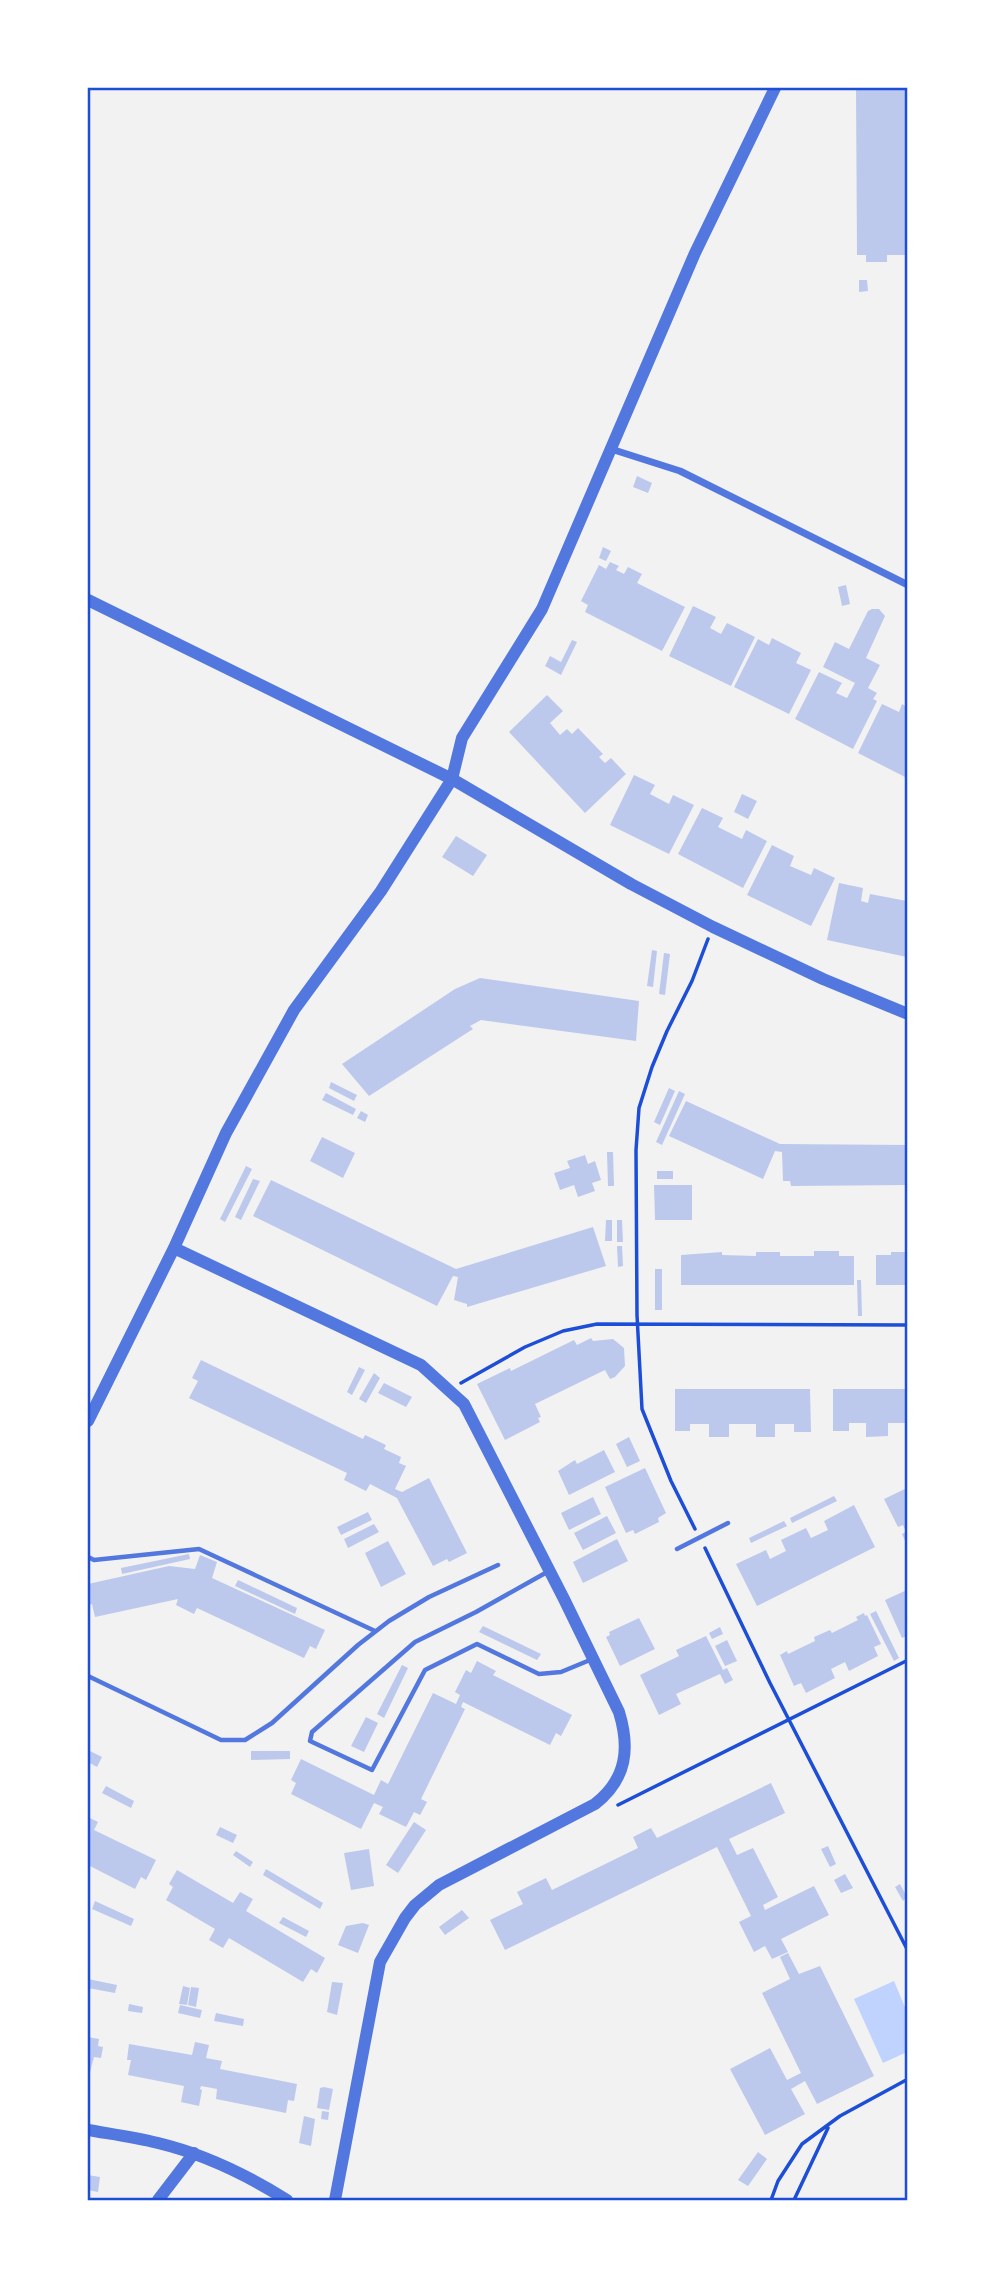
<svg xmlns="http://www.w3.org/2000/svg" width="995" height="2288" viewBox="0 0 995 2288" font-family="'Open Sans',sans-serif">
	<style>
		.water { fill: #bfd3fe }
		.building { fill: #bdc9ec }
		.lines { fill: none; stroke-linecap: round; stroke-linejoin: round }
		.path { stroke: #1d4ed8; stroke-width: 3.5 }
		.service { stroke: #5277de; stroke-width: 4.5 }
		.minor { stroke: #5277de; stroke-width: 7 }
		.tertiary { stroke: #5277de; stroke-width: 12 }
		.neatline { fill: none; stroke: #1d4ed8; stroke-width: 2.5 }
	</style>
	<rect width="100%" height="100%" fill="#f2f2f2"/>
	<path class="water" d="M894 1981 907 2012V2052L883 2063 854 1999Z"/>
	<path class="building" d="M856 88H907V255H887V262H866V255H857Z
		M859 280H867L868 291 859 292Z
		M637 476 652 483 648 493 633 487Z
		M603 547 611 551 606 561 599 558Z
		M610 562 619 566 616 570 624 574 628 567 642 574 637 583 685 607 662 651 585 612 588 605 581 601 599 565 606 569Z
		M846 585 850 604 842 606 838 587Z
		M693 606 716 617 710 628 721 634 727 623 755 637 731 686 669 656Z
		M872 609H879L885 616 866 658 880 665 868 688 877 693 873 699 877 701 853 749 795 719 819 672 842 683 836 693 847 698 855 683 823 667 835 642 849 649 868 611Z
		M772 638 801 653 796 663 811 670 789 714 734 687 758 639 769 645Z
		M572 640 577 642 561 675 545 666 550 656 561 662Z
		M547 695 563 711 550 723 560 735 567 729 572 734 578 728 603 754 599 757 605 763 611 758 626 774 585 813 509 732Z
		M882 704 899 712 902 704 907 707V778L858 753Z
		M634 775 655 785 650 794 669 804 673 795 694 805 669 854 610 825Z
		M742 794 757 801 748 819 734 812Z
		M702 808 723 818 718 827 742 839 746 830 767 841 743 888 678 854Z
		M456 836 487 855 473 876 442 857Z
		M772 845 794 856 790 866 811 875 814 868 835 878 811 926 747 895Z
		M839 883 863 888 861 901 868 903 870 894 907 901 905 913 907 914V957L827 940Z
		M652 950 657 951 653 987 647 986Z
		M664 953 670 954 665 995 659 994Z
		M480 978 639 1001 636 1041 481 1020 470 1026 473 1029 369 1096 342 1064 455 989Z
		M331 1082 357 1095 354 1101 329 1088Z
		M669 1088 675 1091 660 1125 654 1122Z
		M679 1091 685 1094 662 1145 656 1142Z
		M326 1093 356 1109 353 1115 322 1100Z
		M686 1101 780 1144 907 1145V1185L791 1186 790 1181H783L782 1152 775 1151 763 1179 669 1136Z
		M361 1111 368 1115 365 1122 357 1118Z
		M322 1137 355 1153 343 1178 310 1161Z
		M607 1152H613L614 1186H608Z
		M585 1155 588 1164 595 1161 601 1180 592 1183 595 1191 578 1197 574 1185 560 1190 554 1173 570 1168 567 1161Z
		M246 1166 252 1169 225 1222 220 1219Z
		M657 1171H673V1179H657Z
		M253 1179 260 1181 241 1220 235 1217Z
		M271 1180 456 1269 593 1227 606 1266 467 1307V1304L454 1300 458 1277 453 1276 437 1306 253 1216Z
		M654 1185H692V1220H655Z
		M606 1220H612V1241H605Z
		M617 1220H622L623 1242H617Z
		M617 1246H622L623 1266 618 1267Z
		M814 1251H839V1256H854V1285H681V1255L722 1252V1255L756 1256V1252H780V1256H814Z
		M891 1252H907V1285H876V1255H891Z
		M655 1269H662V1310H655Z
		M857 1280H861L862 1316H858Z
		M591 1338 593 1341 613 1339 624 1348 625 1366 615 1377 610 1379 605 1370 535 1404 541 1417 538 1418 540 1422 505 1440 477 1384 510 1368 511 1371 574 1340 577 1345Z
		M201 1360 363 1439 365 1435 386 1445 384 1449 401 1457 399 1463 406 1466 395 1489 402 1492 429 1478 467 1553 449 1562 447 1559 433 1566 397 1498 370 1484 366 1491 344 1480 347 1473 189 1398 198 1381 192 1378Z
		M359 1367 365 1370 352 1395 347 1392Z
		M374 1373 380 1378 366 1403 359 1399Z
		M384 1383 412 1397 406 1407 378 1393Z
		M675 1389H810L811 1432H794V1424H775V1437H756V1424H729V1437H709V1424H690V1431H675Z
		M833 1389H907V1423H888V1436L866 1437V1423H849V1431H833Z
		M629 1437 640 1461 627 1467 616 1444Z
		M604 1450 615 1472 569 1495 558 1471 575 1460 577 1464Z
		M645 1468 666 1513 658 1518 659 1522 635 1534 633 1530 626 1533 605 1487Z
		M907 1488V1545L902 1534 906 1532 903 1525 898 1527 884 1499Z
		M834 1496 837 1501 792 1523 790 1518Z
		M593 1497 601 1514 569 1530 561 1513Z
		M854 1505 875 1547 757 1606 736 1564 766 1550 770 1559 786 1551 781 1540 806 1528 811 1538 828 1530 824 1521Z
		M368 1512 372 1520 341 1535 337 1527Z
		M607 1516 616 1533 583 1550 574 1533Z
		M784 1521 787 1526 751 1543 749 1538Z
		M374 1524 379 1532 348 1548 344 1539Z
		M617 1539 628 1561 583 1583 573 1562Z
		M388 1541 406 1574 381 1587 365 1553Z
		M189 1554 190 1559 122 1574 121 1568Z
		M200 1555 217 1562 212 1578 325 1630 316 1649 310 1646 304 1658 197 1608 194 1614 176 1605 178 1599 95 1617 92 1604 88 1605V1584L169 1566 195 1569Z
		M238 1580 297 1608 295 1614 235 1586Z
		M907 1590V1636L902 1638 885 1600Z
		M876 1611 899 1658 894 1661 870 1614Z
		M864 1613 865 1616 867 1615 881 1644 874 1647 878 1656 849 1671 845 1662 831 1669 835 1678 806 1693 801 1683 794 1686 780 1655 787 1651 788 1654 815 1641 814 1637 830 1630 832 1633 858 1620 856 1617Z
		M639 1618 655 1649 620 1666 606 1637 610 1635 609 1632Z
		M483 1626 541 1654 537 1660 479 1632Z
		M720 1627 723 1634 712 1639 709 1633Z
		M706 1636 723 1670 727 1668 733 1680 725 1684 720 1674 676 1694 681 1704 659 1715 640 1675 679 1656 676 1650Z
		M727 1640 737 1661 725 1666 715 1646Z
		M477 1661 496 1671 493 1675 572 1715 561 1736 556 1733 550 1745 463 1702 461 1707 465 1709 421 1799 427 1802 420 1815 414 1812 406 1827 379 1814 383 1807 374 1803 361 1829 291 1794 296 1783 291 1780 301 1759 374 1795 381 1780 388 1784 433 1693 456 1704 460 1695 455 1692 466 1670 471 1673Z
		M402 1665 408 1668 384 1718 377 1714Z
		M366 1717 378 1723 364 1752 351 1746Z
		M88 1750 102 1757 97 1767 88 1762Z
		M251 1751H290V1759L251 1760Z
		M771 1783 785 1813 729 1839 737 1855 753 1848 778 1897 763 1905 765 1910 814 1886 829 1915 781 1939 788 1952 772 1959 765 1946 754 1952 739 1922 751 1916 717 1847 505 1950 490 1920 523 1904 517 1892 546 1878 552 1890 638 1848 633 1837 651 1828 657 1838Z
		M106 1786 134 1801 131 1808 102 1793Z
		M88 1817 98 1822 94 1830 156 1860 146 1880 141 1877 135 1889 88 1865Z
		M414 1822 426 1830 398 1873 386 1865Z
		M220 1827 237 1835 233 1843 216 1835Z
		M828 1846 836 1864 830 1867 821 1849Z
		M369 1849 374 1886 351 1890 344 1853Z
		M236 1851 253 1862 250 1867 233 1855Z
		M266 1869 323 1903 320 1909 263 1875Z
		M177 1870 233 1903 240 1892 253 1899 246 1911 325 1958 317 1973 311 1969 303 1982 229 1938 223 1948 209 1940 215 1929 166 1900 173 1887 169 1884Z
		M845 1874 853 1888 841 1893 834 1880Z
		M900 1884 907 1897 903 1901 895 1887Z
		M95 1901 134 1919 131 1926 92 1909Z
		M462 1910 469 1918 445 1935 439 1927Z
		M283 1917 309 1931 306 1937 279 1923Z
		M363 1923 369 1925 358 1953 338 1945 346 1926Z
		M788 1953 799 1974 820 1966 874 2076 817 2104 805 2081 791 2089 805 2114 765 2135 730 2069 770 2048 787 2080 801 2073 762 1993 790 1979 780 1957Z
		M88 1979 117 1985 115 1993 88 1988Z
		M332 1982 343 1983 337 2015 327 2012Z
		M183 1986 190 1988 187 2005 179 2004Z
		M191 1987 199 1988 196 2007 188 2005Z
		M129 2004 143 2007 142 2013 128 2011Z
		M180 2005 202 2010 200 2018 178 2013Z
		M216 2013 244 2019 243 2026 214 2021Z
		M88 2037 99 2039 98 2046 103 2047 101 2058 94 2057 90 2072 88 2071Z
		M195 2042 209 2045 206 2058 222 2061 220 2069 297 2084 294 2101 288 2100 286 2113 216 2099 217 2089 201 2086 200 2089 202 2090 199 2106 181 2102 184 2086 128 2075 131 2060H127L129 2044 192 2055Z
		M324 2087 333 2089 329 2110 317 2108 320 2088Z
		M322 2111 329 2112 328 2120 321 2119Z
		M304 2116 315 2119 311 2146 299 2143Z
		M758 2152 767 2159 748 2186 738 2180Z
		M88 2175 100 2177 98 2192 88 2190Z"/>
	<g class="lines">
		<path class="path" d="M461 1383 525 1347 563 1331 597 1324 908 1325
			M695 1529 671 1481 642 1409 637 1315 636 1150 639 1108 652 1067 667 1031 692 981 708 939
			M705 1548 770 1683 908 1951
			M618 1805 908 1660
			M771 2200 778 2181 802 2144 840 2116 908 2079
			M794 2200 828 2128"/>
		<path class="service" d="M677 1549 728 1523
			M88 1557 94 1560 199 1549 375 1631
			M549 1571 476 1612 415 1642 312 1732 310 1741 372 1770 425 1670 477 1644 539 1674 561 1672 590 1660
			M88 1676 221 1740H245L272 1723 358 1645 389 1621 429 1597 498 1565"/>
		<path class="minor" d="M611 449 680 471 908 585"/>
		<path class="tertiary" d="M88 600 452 779 631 884 713 927 823 979 908 1014
			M174 1248 421 1365 464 1404 564 1599 619 1712C630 1748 627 1779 595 1804L439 1885 415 1905 405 1918 380 1962 335 2200
			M88 1421 174 1248 226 1133 294 1010 381 891 452 779 462 738 542 609 695 253 775 88
			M88 2130C111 2134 135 2137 158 2143 204 2154 247 2175 287 2200
			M158 2200 194 2153"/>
	</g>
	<rect width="995" height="2288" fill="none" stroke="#ffffff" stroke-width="178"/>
	<rect x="89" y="89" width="817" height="2110" class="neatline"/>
</svg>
